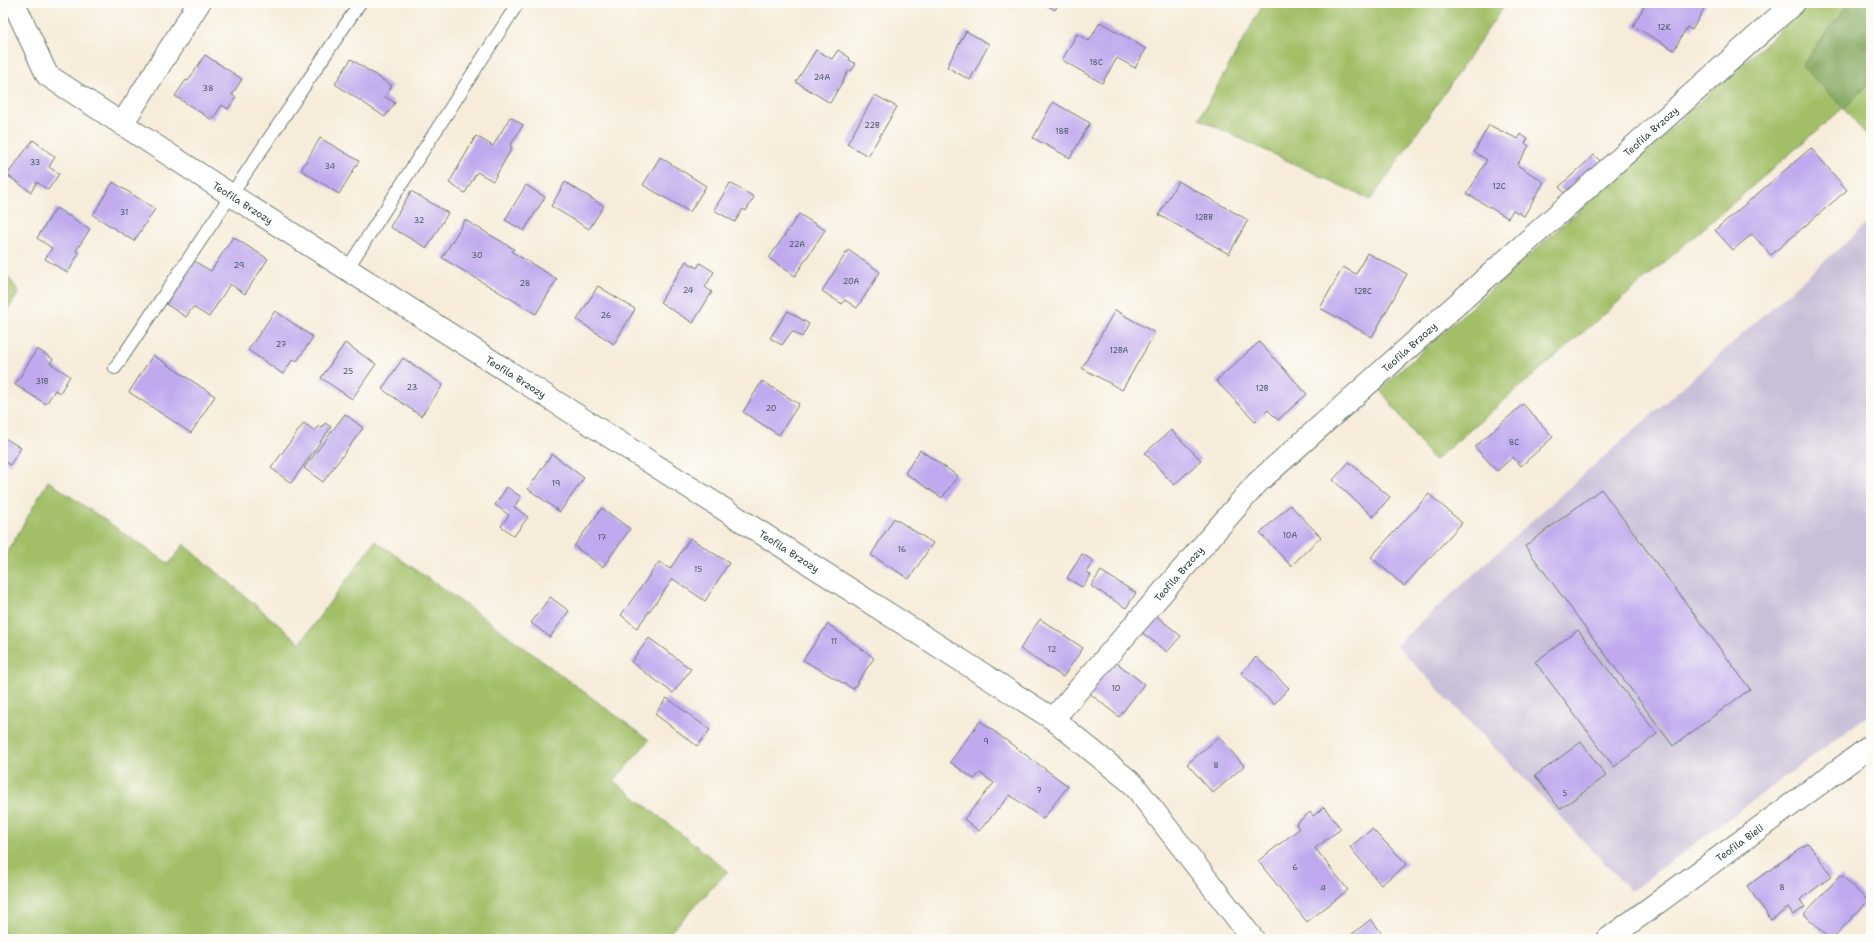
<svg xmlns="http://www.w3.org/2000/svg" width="1874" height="942" viewBox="0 0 1874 942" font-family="'Shantell Sans',sans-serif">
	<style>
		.industrial { fill: #c9bfd8 }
		.green { fill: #a2bf67; stroke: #607e4e }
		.forest { fill: #81a65c; stroke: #507248 }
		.building { fill: #c0a9ee }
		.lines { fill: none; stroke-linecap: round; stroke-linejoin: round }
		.lane-casing { stroke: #6b7a6e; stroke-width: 14 }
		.street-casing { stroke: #6b7a6e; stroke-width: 24 }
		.secondary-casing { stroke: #6b7a6e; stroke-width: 24 }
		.lane { stroke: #fff; stroke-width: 12 }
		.street { stroke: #fff; stroke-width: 22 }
		.secondary { stroke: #fff; stroke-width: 22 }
		.labels { text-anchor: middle; stroke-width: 3; stroke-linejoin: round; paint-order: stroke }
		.number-label { font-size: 8px; fill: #475862 }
		.street-label { font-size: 10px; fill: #1f3d34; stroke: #fdfcf7 }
	</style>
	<rect width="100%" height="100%" fill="#fdfcf7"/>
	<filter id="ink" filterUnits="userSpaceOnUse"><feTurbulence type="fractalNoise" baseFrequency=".025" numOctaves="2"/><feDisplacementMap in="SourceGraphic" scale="8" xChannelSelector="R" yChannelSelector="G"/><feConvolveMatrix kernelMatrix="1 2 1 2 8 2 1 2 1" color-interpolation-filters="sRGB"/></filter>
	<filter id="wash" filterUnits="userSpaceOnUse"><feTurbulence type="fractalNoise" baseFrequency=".012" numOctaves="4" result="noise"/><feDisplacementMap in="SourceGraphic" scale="16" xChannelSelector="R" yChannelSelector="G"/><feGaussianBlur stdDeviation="0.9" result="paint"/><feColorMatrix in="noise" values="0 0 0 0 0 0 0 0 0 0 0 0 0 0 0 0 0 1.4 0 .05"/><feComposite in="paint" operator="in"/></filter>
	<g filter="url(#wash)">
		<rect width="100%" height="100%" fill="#f7ecda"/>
		<path class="industrial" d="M1871 220V713L1631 891 1396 645 1536 517Z"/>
		<path class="green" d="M1264 3H1506L1371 200 1199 119Z
			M1810 3H1849L1802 66 1844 108 1871 82V140L1843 108 1434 461 1380 389Z
			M3 269 19 292 3 318Z
			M48 481 169 564 184 544 300 643 375 541 487 620 649 740 614 781 728 871 664 939H3V560Z"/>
		<path class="forest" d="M1849 3H1871V82L1844 108 1802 66Z"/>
		<g id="blocks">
			<path class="building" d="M1043 3H1059L1055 10Z
				M1646 3H1707L1692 30 1687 27 1674 50 1633 26Z
				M1100 22 1146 49 1135 68 1117 58 1102 83 1062 60 1077 34 1089 41Z
				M966 31 989 44 970 80 947 67Z
				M816 50 832 59 838 50 850 58 849 60 856 64 851 71 849 70 830 103 796 82Z
				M205 55 242 79 232 95 236 97 228 109 222 105 212 120 175 96 186 80 188 81Z
				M351 59 392 86 385 97 395 103 385 117 335 84Z
				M875 95 897 107 868 156 847 144Z
				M1053 102 1090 123 1070 158 1033 138Z
				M510 117 523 125 510 146 512 148 493 181 477 172 465 193 449 183 476 136 493 146Z
				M1489 125 1518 139 1520 134 1528 139 1525 143 1529 146 1517 165 1544 182 1524 216 1513 210 1508 218 1467 194 1487 160 1474 152Z
				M320 138 359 161 339 194 301 170Z
				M33 140 55 157 49 167 59 174 48 190 37 182 31 192 7 175Z
				M1811 148 1847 190 1771 255 1752 234 1733 250 1715 230Z
				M1594 155 1605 166 1569 198 1559 187Z
				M660 157 706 186 690 212 643 185Z
				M1178 181 1248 220 1229 254 1159 215Z
				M113 182 155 209 134 241 93 215Z
				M565 182 604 206 589 229 551 206Z
				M730 183 754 197 746 211 743 209 735 222 714 210Z
				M526 185 545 197 524 231 505 220Z
				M411 191 448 213 427 248 390 227Z
				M56 208 90 229 76 251 79 253 68 273 45 259 52 248 37 238Z
				M799 214 825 230 795 276 769 258Z
				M465 220 514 249 512 252 557 279 536 314 442 258Z
				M233 237 268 259 245 294 230 284 209 317 193 307 186 317 166 304 194 261 211 271Z
				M848 250 880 272 857 308 845 300 842 304 822 291Z
				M1367 253 1407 274 1372 337 1320 308 1343 267 1356 274Z
				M686 261 697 268 700 263 714 272 705 287 712 292 693 323 660 302Z
				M598 286 635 309 614 344 577 320Z
				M1115 310 1155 333 1122 390 1082 368Z
				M275 311 313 337 297 361 293 359 283 374 248 350Z
				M788 311 809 324 802 337 792 331 782 345 770 338Z
				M1259 342 1307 394 1278 420 1268 410 1256 422 1216 381Z
				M345 343 376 364 352 399 321 378Z
				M37 349 53 359 50 363 70 376 60 393 55 390 46 404 15 385Z
				M153 355 215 396 191 433 129 392Z
				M403 358 443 385 421 416 382 389Z
				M762 381 799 404 779 435 743 412Z
				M1523 404 1553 437 1521 466 1513 457 1497 471 1475 447Z
				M345 414 363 428 323 482 304 468Z
				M304 423 315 431 319 425 322 428 325 423 331 427 291 483 271 468Z
				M1171 430 1201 460 1174 485 1145 453Z
				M3 437 21 448 10 465 3 460Z
				M920 450 958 476 942 498 905 473Z
				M552 454 584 478 560 512 528 489Z
				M1349 462 1390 497 1373 517 1333 480Z
				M507 487 521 497 514 507 528 517 514 536 501 526 509 515 495 505Z
				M1601 489 1750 689 1673 746 1525 546Z
				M1429 494 1462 523 1404 586 1371 557Z
				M1290 505 1321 537 1291 566 1260 533Z
				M602 508 630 529 603 567 574 546Z
				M894 518 933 543 909 579 871 555Z
				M690 538 729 563 705 601 673 579 637 628 621 615 659 562 670 569Z
				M1082 554 1094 561 1086 572 1091 575 1082 587 1067 578Z
				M1101 571 1136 593 1126 608 1091 586Z
				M550 597 569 611 550 637 531 623Z
				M1149 610 1181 636 1167 652 1136 628Z
				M1040 619 1083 648 1063 677 1020 649Z
				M828 624 874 658 853 689 803 660Z
				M1578 630 1657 734 1614 767 1535 662Z
				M649 638 691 669 673 693 631 662Z
				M1256 657 1289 688 1274 704 1241 673Z
				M1112 659 1144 684 1119 717 1087 691Z
				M667 698 710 730 697 746 655 714Z
				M980 721 1068 786 1043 819 1010 795 979 831 964 819 994 783 980 773 974 779 950 762Z
				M1219 737 1244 766 1213 793 1187 764Z
				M1581 742 1606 776 1560 809 1535 776Z
				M1324 807 1341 829 1315 848 1348 890 1307 922 1258 861 1299 829 1296 824 1310 812 1313 816Z
				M1372 829 1407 864 1381 885 1350 847Z
				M1808 843 1832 876 1800 900 1805 907 1793 915 1788 908 1771 920 1747 886Z
				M1841 875 1868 901 1832 939H1830L1804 914Z
				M1371 919 1386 939H1346Z"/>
		</g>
	</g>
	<g filter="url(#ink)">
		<use href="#blocks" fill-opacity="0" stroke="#6b7a6e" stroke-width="1"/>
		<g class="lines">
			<defs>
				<path id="lane" d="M347 269 518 3
					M115 368 360 3"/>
				<g id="street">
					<path d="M122 124 199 3"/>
					<path id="s1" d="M1053 719 1257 483 1794 3"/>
					<path id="s2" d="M1608 939 1871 746"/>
				</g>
				<g id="secondary">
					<path id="s3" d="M14 3 47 75 231 195 1053 719 1133 784 1253 939"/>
				</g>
			</defs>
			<use href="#lane" class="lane-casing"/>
			<use href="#street" class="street-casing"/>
			<use href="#secondary" class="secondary-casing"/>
			<use href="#lane" class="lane"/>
			<use href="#street" class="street"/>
			<use href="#secondary" class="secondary"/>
		</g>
	</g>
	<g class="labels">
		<g class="number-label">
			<text x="1664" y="30">12K</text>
			<text x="1096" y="65">18C</text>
			<text x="822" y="80">24A</text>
			<text x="208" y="91">38</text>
			<text x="872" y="128">22B</text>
			<text x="1062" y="134">18B</text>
			<text x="35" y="165">33</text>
			<text x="330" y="169">34</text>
			<text x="1499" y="189">12C</text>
			<text x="124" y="215">31</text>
			<text x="1204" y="220">12BB</text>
			<text x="419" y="223">32</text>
			<text x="797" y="247">22A</text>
			<text x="477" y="258">30</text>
			<text x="239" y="268">29</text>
			<text x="851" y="284">20A</text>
			<text x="525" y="286">28</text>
			<text x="688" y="293">24</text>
			<text x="1363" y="294">12BC</text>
			<text x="606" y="318">26</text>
			<text x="281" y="347">27</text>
			<text x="1119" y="353">12BA</text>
			<text x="348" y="374">25</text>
			<text x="42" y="384">31B</text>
			<text x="412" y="390">23</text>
			<text x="1262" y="391">12B</text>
			<text x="771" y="411">20</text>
			<text x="1514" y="445">8C</text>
			<text x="556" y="486">19</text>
			<text x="1290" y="538">10A</text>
			<text x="602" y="540">17</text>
			<text x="902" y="552">16</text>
			<text x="698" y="572">15</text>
			<text x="834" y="644">11</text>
			<text x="1052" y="652">12</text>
			<text x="1116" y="691">10</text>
			<text x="986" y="744">9</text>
			<text x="1216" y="768">8</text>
			<text x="1039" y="793">7</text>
			<text x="1565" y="796">5</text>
			<text x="1295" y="870">6</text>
			<text x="1782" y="890">8</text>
			<text x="1323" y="891">4</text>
		</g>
		<g class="street-label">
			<text dy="4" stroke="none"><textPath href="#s1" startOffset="840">Teofila Brzozy</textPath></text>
			<text dy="4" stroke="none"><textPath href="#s3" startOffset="313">Teofila Brzozy</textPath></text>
			<text dy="4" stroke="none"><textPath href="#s1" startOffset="516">Teofila Brzozy</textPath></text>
			<text dy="4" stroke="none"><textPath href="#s3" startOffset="637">Teofila Brzozy</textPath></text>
			<text dy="4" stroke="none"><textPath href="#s3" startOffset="961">Teofila Brzozy</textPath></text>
			<text dy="4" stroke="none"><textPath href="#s1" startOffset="192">Teofila Brzozy</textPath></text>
			<text dy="4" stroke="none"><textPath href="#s2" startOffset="163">Teofila Bieli</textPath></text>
		</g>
	</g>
	<rect width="1874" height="942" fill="none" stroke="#fdfcf7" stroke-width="16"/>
</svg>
